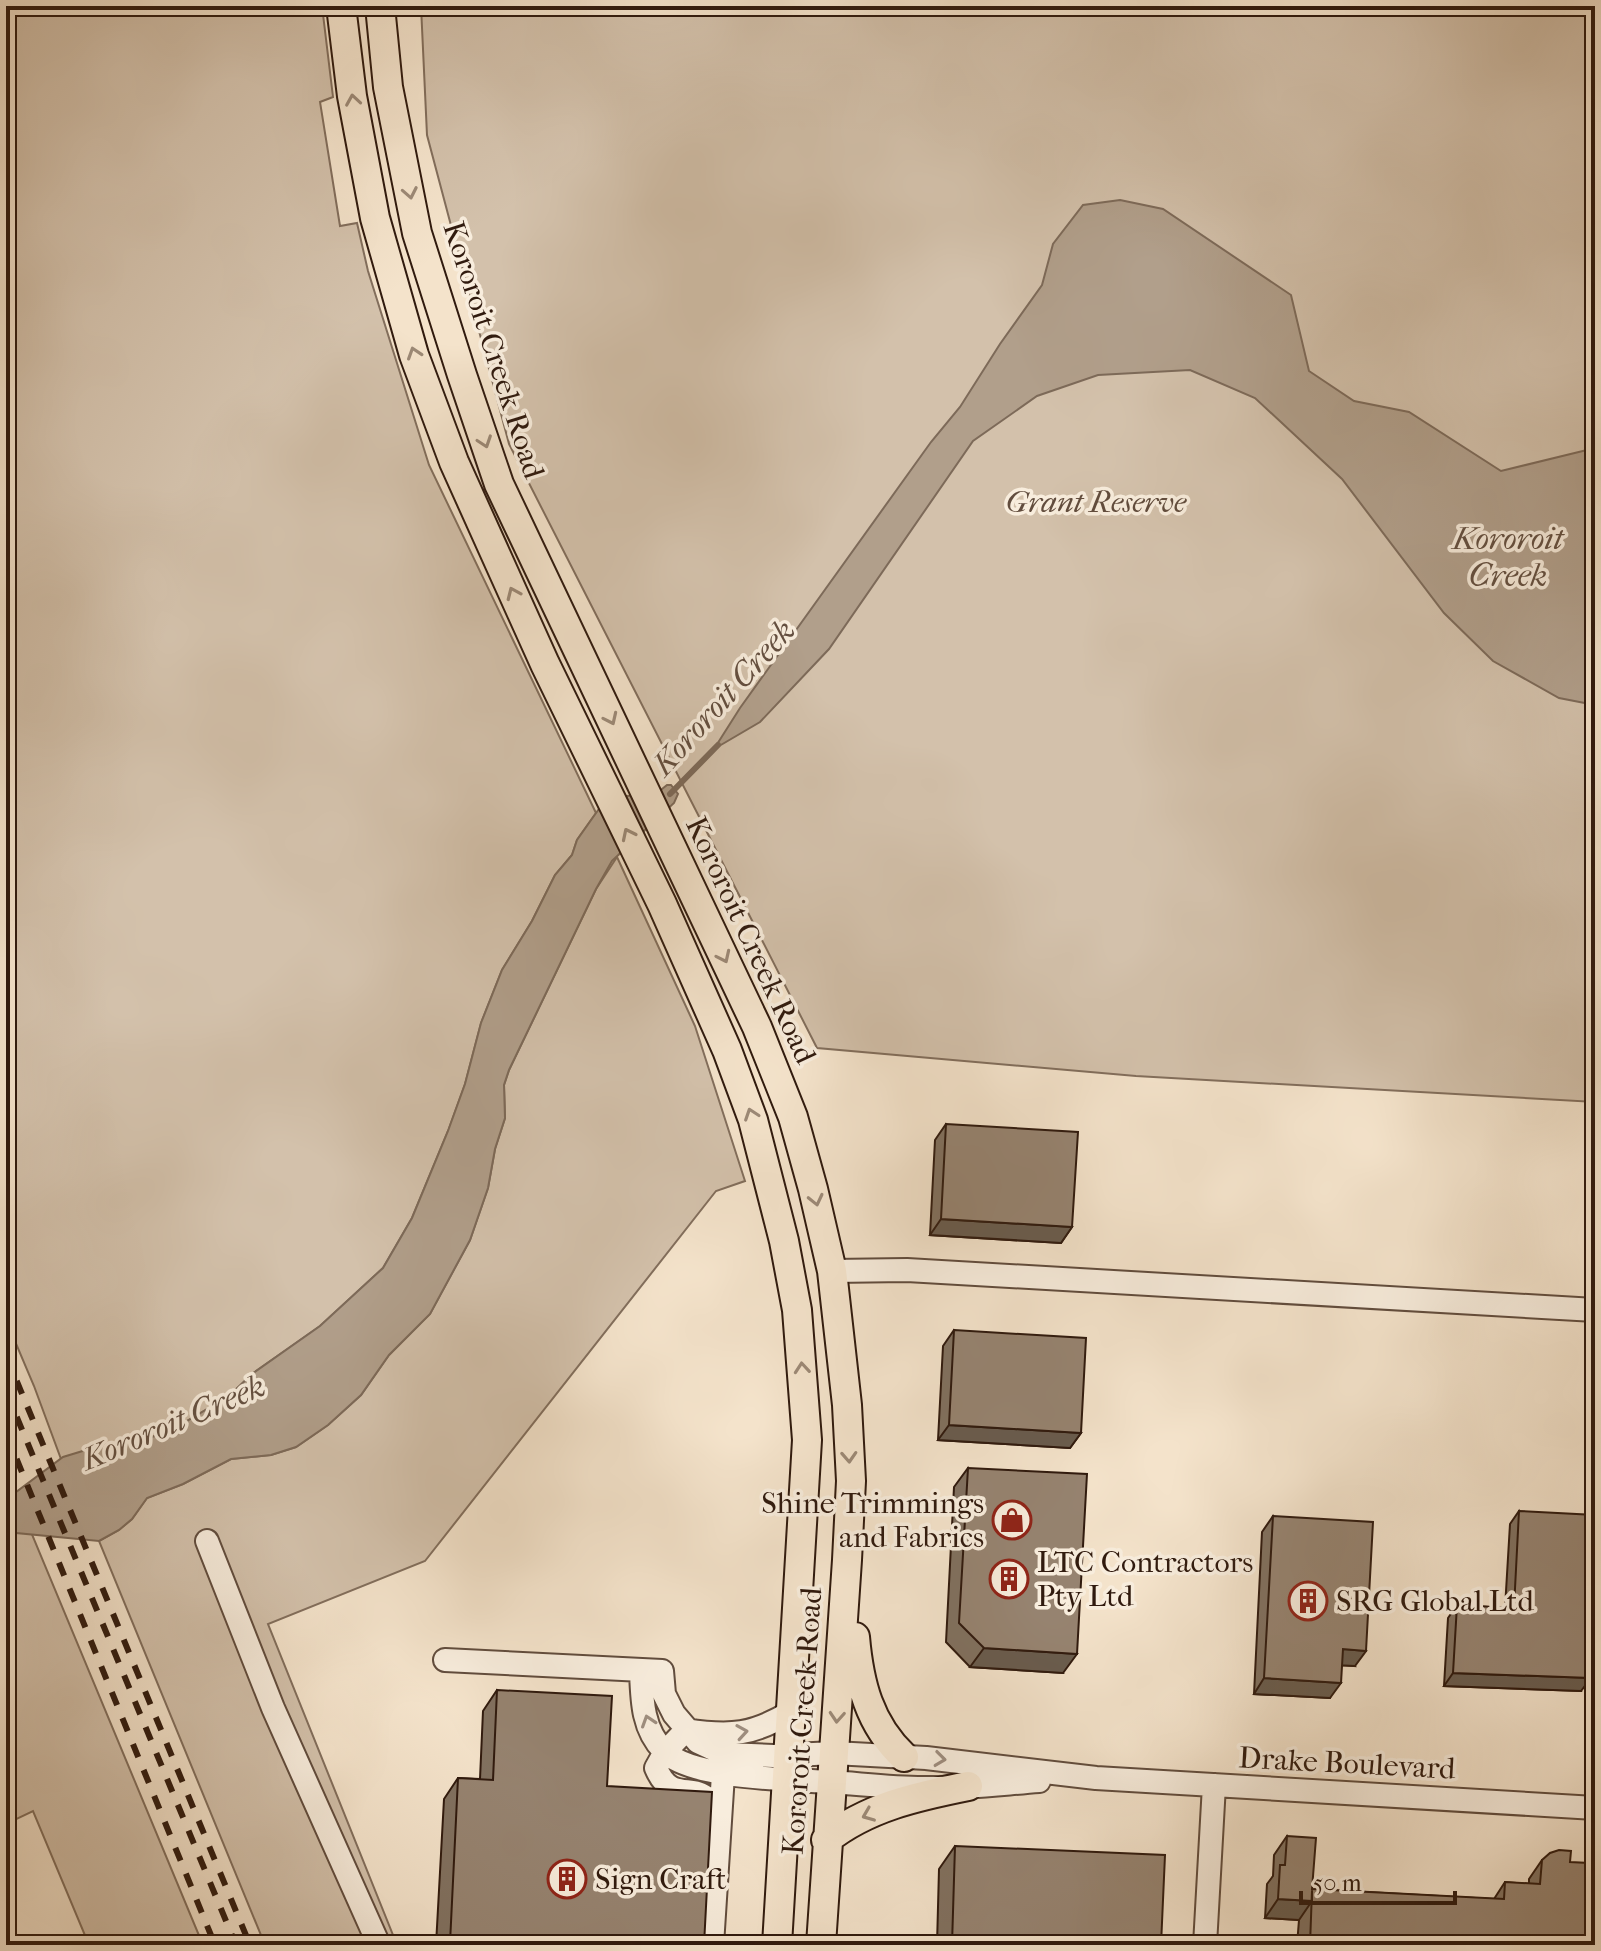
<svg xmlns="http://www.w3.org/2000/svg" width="1601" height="1951" viewBox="0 0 1601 1951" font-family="'IM FELL French Canon',serif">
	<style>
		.green { fill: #d3c1ab; stroke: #826e5c; stroke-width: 2 }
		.water { fill: #b19f8b; stroke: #7d6a59; stroke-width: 2 }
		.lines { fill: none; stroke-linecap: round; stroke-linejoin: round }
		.stream { stroke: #7d6a59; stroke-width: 6 }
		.minor-casing { stroke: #614c3d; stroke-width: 26 }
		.major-casing { stroke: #301a0e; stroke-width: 32 }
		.minor { stroke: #f8eddd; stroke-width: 22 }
		.major { stroke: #f4e3cb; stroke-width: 28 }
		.rail { stroke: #301a0e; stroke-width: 6; stroke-dasharray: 14 14; stroke-linecap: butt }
		.wall { fill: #817160; stroke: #301a0e; stroke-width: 2 }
		.shaded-wall { fill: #695c4e; stroke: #301a0e; stroke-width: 2 }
		.building { fill: #968370; stroke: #301a0e; stroke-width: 2 }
		.oneway { stroke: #9c8976 }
		.oneway2 { stroke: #9e8e80 }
		.labels { text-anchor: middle; stroke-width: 7; stroke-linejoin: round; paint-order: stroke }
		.street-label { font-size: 30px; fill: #301a0e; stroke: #f8eddd }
		.park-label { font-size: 30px; font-style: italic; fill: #614c3d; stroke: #f8eddd }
		.poi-label { font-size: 30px; fill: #301a0e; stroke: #f8eddd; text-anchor: start }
		.water-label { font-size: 32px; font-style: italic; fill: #644f40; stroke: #f8eddd }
	</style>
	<rect width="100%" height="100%" fill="#f4e3cb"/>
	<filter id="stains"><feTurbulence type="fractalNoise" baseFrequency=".0025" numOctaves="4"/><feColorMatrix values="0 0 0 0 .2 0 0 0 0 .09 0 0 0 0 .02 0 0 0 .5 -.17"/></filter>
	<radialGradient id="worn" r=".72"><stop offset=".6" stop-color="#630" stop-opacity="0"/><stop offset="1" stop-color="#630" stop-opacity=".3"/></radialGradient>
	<path class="green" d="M6 6H322L333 97 320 102 340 226 357 223 368 271 429 465 596 813 577 840 572 855 555 875 532 921 502 970 481 1023 465 1084 448 1131 412 1218 383 1268 320 1326 252 1374 229 1396 165 1434 122 1443H109L61 1459 34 1386 6 1320Z
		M421 6H1595V1102L1136 1076 817 1048 509 444 427 135Z
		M617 857 695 1026 745 1181 716 1191 425 1561 268 1624 397 1945H265L99 1541 119 1530 132 1519 147 1498 183 1484 231 1459 271 1455 296 1447 328 1425 361 1395 389 1355 430 1314 470 1240 488 1188 495 1149 505 1118 504 1085 509 1070 596 889Z
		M6 1472 203 1945H89L33 1811 6 1824Z"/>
	<path class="water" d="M1120 200 1163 209 1291 295 1309 371 1354 401 1409 412 1501 471 1595 448V705L1559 698 1493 661 1444 613 1342 479 1255 398 1190 370 1098 375 1037 396 973 441 829 649 760 722 714 749 740 708 931 442 960 407 1000 344 1042 285 1053 244 1083 205Z
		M667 785H671L678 794 674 803 612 861 596 889 509 1070 504 1085 505 1118 495 1149 488 1188 470 1240 430 1314 389 1355 361 1395 328 1425 296 1447 271 1455 231 1459 183 1484 147 1498 132 1519 119 1530 99 1541 6 1532V1495L16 1492 63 1457 109 1443H122L165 1434 229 1396 252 1374 320 1326 383 1268 412 1218 448 1131 465 1084 481 1023 502 970 532 921 555 875 572 855 577 840 601 806 627 796 657 793Z"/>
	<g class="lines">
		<path class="stream" d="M670 794 718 745"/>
		<defs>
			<path id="minor" d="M832 1271 907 1270 1595 1310
				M207 1541 273 1708 379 1945
				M445 1660 662 1671 664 1694 674 1714 698 1742 724 1754 773 1756 834 1753 926 1758 1096 1778 1595 1808
				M641 1670C642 1699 642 1729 664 1751 691 1779 791 1779 831 1782 861 1784 892 1788 923 1788 961 1789 1000 1784 1039 1781
				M719 1821C716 1814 713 1804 708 1799 691 1783 671 1803 656 1768L665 1752 686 1730C730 1737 754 1735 792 1711
				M712 1945 724 1759
				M1205 1945 1214 1785"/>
			<path id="major" d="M341 6 352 96 375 218 414 355 454 462 545 664 662 904 727 1050 753 1120 784 1241 797 1310 807 1440 777 1945
				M380 6 388 87 417 233 462 375 499 484 757 1027 793 1117 813 1189 832 1271 847 1405 851 1481 847 1560 821 1945
				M855 1637C859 1683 869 1724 904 1757
				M826 1840C867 1807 918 1796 968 1786"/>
		</defs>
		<use href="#minor" class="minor-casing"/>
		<use href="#major" class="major-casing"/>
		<use href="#minor" class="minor"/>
		<use href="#major" class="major"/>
		<path class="rail" d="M6 1355 250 1945
			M6 1391 236 1945
			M6 1433 215 1945"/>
	</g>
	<path class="wall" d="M946 1124 1072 1227 1061 1243 930 1235 935 1140Z
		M954 1330 1081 1433 1070 1448 938 1440 943 1346Z
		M968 1468 1063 1673 970 1667 946 1642 954 1487Z
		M1519 1511 1581 1691 1444 1686 1448 1618 1457 1605 1505 1608 1510 1524Z
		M1273 1516 1355 1666 1342 1665 1330 1698 1254 1694 1262 1532Z
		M497 1690 607 1786 704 1945H436L444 1799 458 1778 480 1779 483 1711Z
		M1287 1836 1312 1889 1494 1899 1505 1882 1529 1884V1879L1542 1860 1570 1862 1588 1887 1595 1945H1297L1299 1920 1265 1918 1267 1884 1273 1876 1274 1855Z
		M955 1846 1161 1945H937L939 1869Z"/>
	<path class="shaded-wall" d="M941 1219 1072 1227 1061 1243 930 1235Z
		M949 1425 1081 1433 1070 1448 938 1440Z
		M984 1648 1077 1654 1063 1673 970 1667Z
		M1343 1649 1366 1651 1355 1666 1332 1665Z
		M1453 1673 1591 1678 1581 1691 1444 1686Z
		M1264 1678 1341 1683 1330 1698 1254 1694Z
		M1278 1899 1312 1901 1299 1920 1265 1918Z"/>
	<path class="building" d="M946 1124 1078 1132 1072 1227 941 1219Z
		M954 1330 1086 1338 1081 1433 949 1425Z
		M968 1468 1087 1474 1077 1654 984 1648 959 1623Z
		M1519 1511 1595 1515V1596L1591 1678 1453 1673 1457 1605 1514 1608Z
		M1273 1516 1373 1522 1366 1651 1343 1649 1341 1683 1264 1678Z
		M497 1690 612 1696 607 1786 712 1792 704 1945H463V1944L450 1943 458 1778 493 1780Z
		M1287 1836 1316 1838 1312 1889 1504 1899 1505 1882 1540 1884 1542 1860 1550 1853 1559 1850 1571 1851 1570 1862 1589 1863 1588 1887 1595 1888V1945H1310L1312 1890V1901L1278 1899 1280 1865H1285Z
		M955 1846 1165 1855 1161 1945H952Z"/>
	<defs><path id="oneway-chevron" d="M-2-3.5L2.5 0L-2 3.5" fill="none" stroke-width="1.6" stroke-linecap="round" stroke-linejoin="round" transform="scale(2)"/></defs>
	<g class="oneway">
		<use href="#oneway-chevron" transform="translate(353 100) rotate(-99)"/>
		<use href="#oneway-chevron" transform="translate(410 193) rotate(79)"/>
		<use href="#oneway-chevron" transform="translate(414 353) rotate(-108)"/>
		<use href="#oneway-chevron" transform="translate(485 442) rotate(71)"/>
		<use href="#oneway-chevron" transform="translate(513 593) rotate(-114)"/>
		<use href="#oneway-chevron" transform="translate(611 719) rotate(65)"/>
		<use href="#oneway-chevron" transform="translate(628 834) rotate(-116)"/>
		<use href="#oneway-chevron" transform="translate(724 957) rotate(65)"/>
		<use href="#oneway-chevron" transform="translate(751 1114) rotate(-109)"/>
		<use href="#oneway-chevron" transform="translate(816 1200) rotate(77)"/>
		<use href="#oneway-chevron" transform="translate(802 1368) rotate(-95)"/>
		<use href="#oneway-chevron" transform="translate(849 1457) rotate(87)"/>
		<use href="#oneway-chevron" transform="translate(837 1717) rotate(94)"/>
		<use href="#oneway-chevron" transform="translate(868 1815) rotate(158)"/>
	</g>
	<g class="oneway2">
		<use href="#oneway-chevron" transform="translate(648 1721) rotate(-108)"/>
		<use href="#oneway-chevron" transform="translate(742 1732) rotate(-9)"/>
		<use href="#oneway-chevron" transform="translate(940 1759) rotate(7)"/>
	</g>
	<defs>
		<symbol id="shop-ring" viewBox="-11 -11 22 22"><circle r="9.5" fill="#f8eddd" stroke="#8f2418" stroke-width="1.5"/><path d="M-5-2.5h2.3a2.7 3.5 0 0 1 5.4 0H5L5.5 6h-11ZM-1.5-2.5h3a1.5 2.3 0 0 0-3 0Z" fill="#8f2418"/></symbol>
		<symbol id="building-ring" viewBox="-11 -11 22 22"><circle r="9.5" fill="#f8eddd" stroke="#8f2418" stroke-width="1.5"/><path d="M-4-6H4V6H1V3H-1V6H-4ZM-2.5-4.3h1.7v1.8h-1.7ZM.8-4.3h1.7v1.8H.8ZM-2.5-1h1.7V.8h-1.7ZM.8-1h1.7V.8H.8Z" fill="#8f2418"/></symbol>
	</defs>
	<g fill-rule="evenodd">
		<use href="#shop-ring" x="990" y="1498" width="44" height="44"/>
		<use href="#building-ring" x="987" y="1557" width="44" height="44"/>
		<use href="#building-ring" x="1286" y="1579" width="44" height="44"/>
		<use href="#building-ring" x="545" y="1857" width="44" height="44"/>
	</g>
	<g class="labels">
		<g class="street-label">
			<text transform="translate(494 350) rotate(72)" y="10">Kororoit Creek Road</text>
			<text transform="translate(751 940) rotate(65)" y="10">Kororoit Creek Road</text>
			<text transform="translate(802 1721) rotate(-86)" y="10">Kororoit Creek Road</text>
			<text transform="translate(1347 1763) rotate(3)" y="10">Drake Boulevard</text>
		</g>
		<g class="park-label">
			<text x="1096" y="512">Grant Reserve</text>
		</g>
		<g class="poi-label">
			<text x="984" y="1513" text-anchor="end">Shine Trimmings<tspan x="984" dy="34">and Fabrics</tspan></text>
			<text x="1037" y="1572">LTC Contractors<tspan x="1037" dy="34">Pty Ltd</tspan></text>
			<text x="1336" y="1611">SRG Global Ltd</text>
			<text x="595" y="1889">Sign Craft</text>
		</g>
		<g class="water-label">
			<text x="1508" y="549">Kororoit<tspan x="1508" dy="37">Creek</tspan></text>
			<text transform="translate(723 697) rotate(-48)" y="11">Kororoit Creek</text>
			<text transform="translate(173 1422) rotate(-23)" y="11">Kororoit Creek</text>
		</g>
	</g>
	<rect width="1601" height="1951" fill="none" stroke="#f4e3cb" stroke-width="32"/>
	<rect x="8" y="8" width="1585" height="1935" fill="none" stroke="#301a0e" stroke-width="4"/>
	<rect x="16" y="16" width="1569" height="1919" fill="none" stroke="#301a0e" stroke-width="2"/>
	<path d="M1301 1891v12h154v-12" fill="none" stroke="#301a0e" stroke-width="4"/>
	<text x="1313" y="1891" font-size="24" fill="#301a0e" stroke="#f8eddd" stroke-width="6" paint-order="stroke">50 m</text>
	<rect width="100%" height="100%" filter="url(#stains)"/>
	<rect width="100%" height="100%" fill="url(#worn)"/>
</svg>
